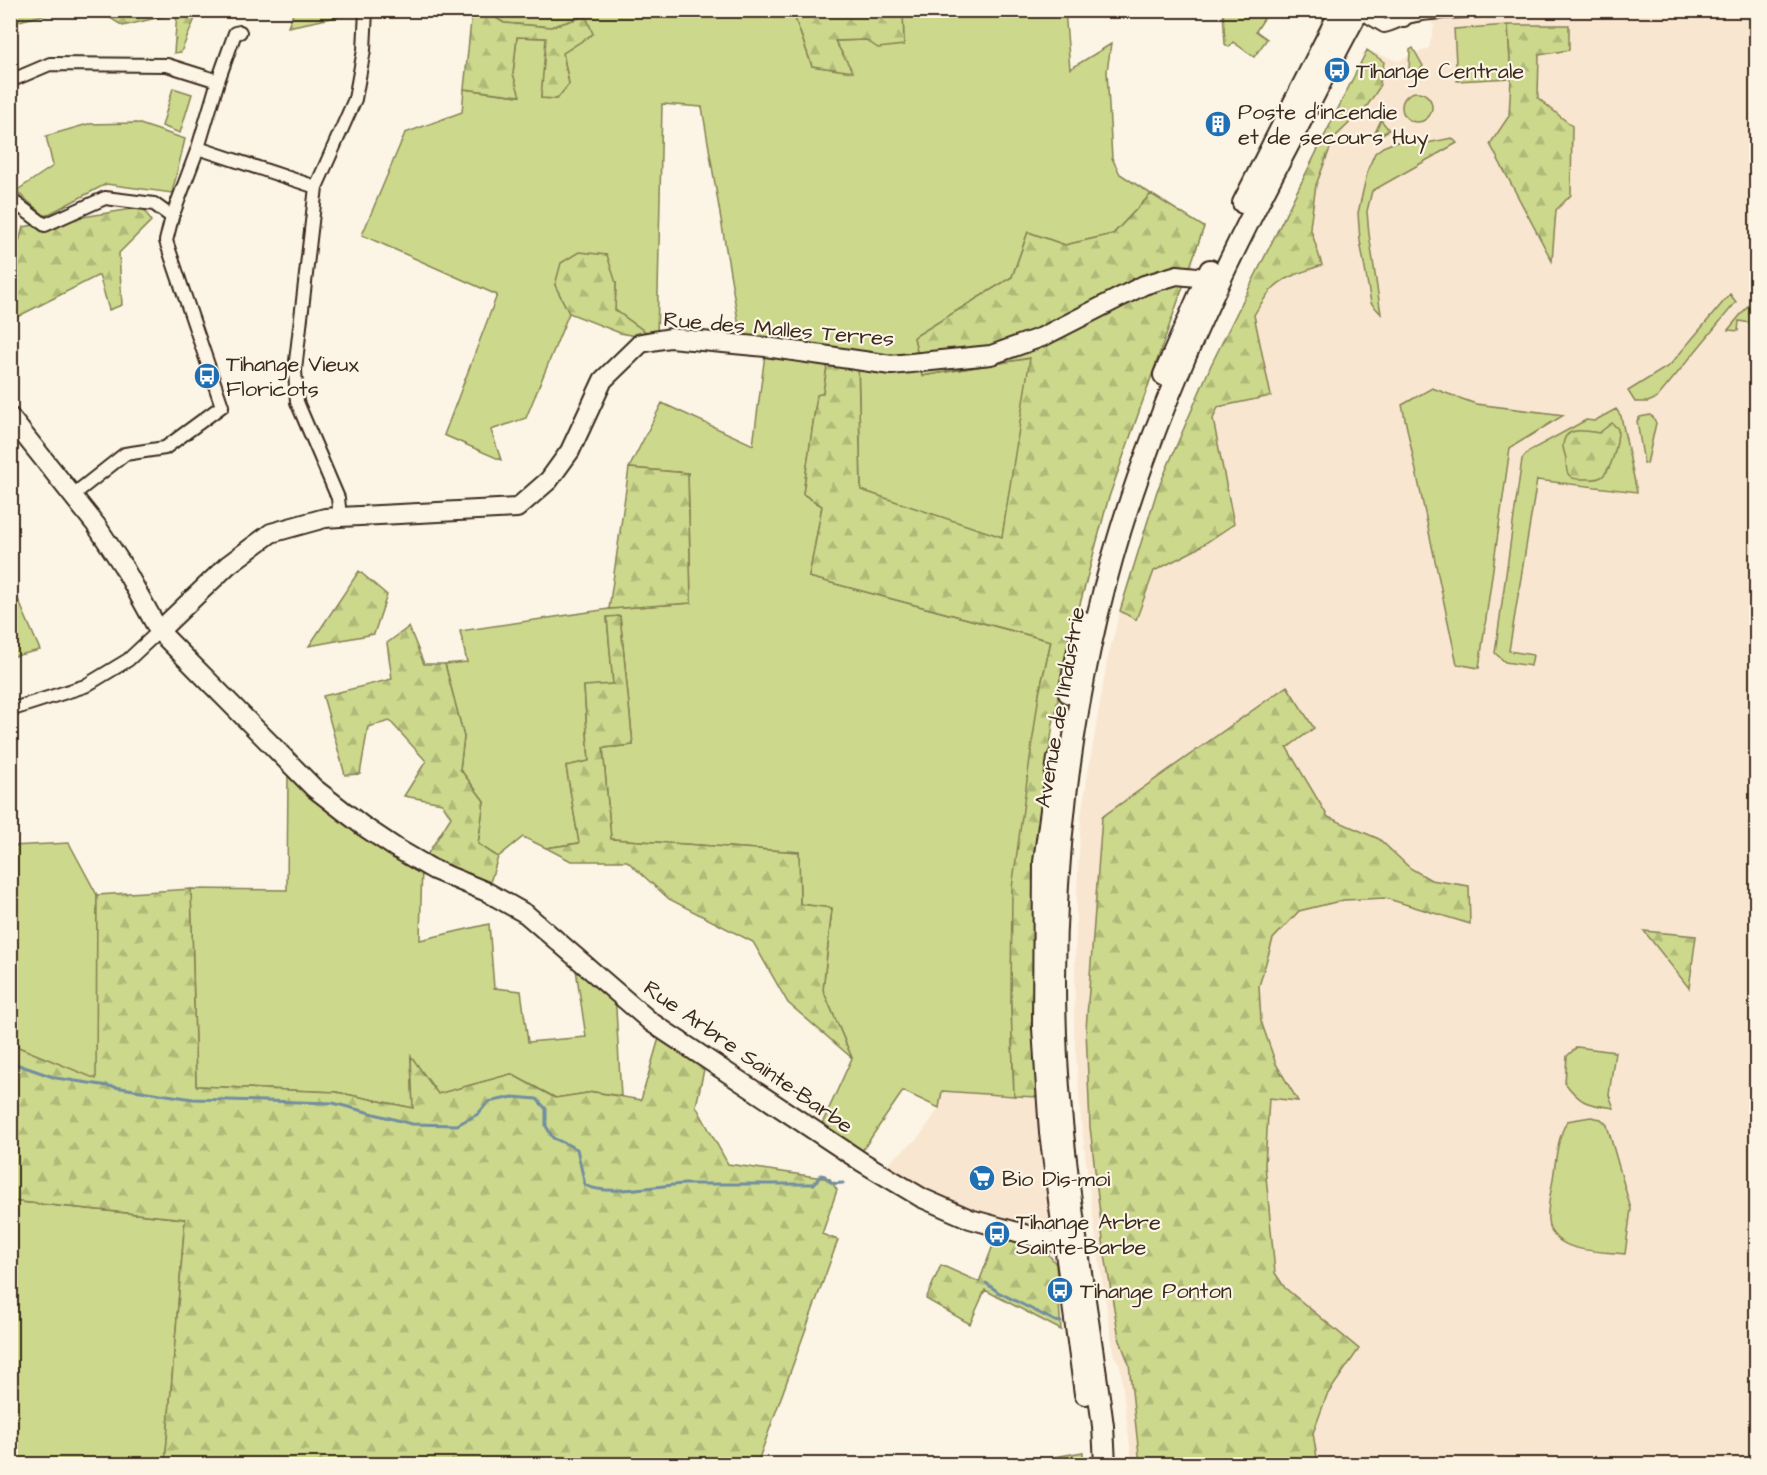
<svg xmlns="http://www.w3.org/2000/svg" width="1767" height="1475" viewBox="0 0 1767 1475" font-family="'Architects Daughter',sans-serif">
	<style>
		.built { fill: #f9e6d1 }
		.green { fill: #ccd88b; stroke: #848154; stroke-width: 1.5 }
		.forest { fill: url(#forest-firs); stroke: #848154; stroke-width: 1.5 }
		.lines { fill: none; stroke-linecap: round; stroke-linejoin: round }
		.stream { stroke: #728ea0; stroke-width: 3 }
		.street-casing { stroke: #3b2a1e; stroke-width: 16 }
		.secondary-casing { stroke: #3b2a1e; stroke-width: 22 }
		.primary-casing { stroke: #3b2a1e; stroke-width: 24 }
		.street { stroke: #fcf5e5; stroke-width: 12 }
		.secondary { stroke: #fcf5e5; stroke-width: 18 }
		.primary { stroke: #fcf5e5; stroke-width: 20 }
		.labels { text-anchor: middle; stroke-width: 4.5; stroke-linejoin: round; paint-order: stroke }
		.poi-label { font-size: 22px; fill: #3b2a1e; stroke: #fcf5e5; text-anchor: start }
		.street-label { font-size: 22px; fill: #3b2a1e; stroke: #fcf5e5 }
	</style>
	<defs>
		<pattern id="forest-firs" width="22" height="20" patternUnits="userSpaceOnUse" patternTransform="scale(1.5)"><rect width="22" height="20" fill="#ccd88b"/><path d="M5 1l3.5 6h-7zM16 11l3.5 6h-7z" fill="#b0ba78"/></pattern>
	</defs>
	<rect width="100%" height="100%" fill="#fcf5e5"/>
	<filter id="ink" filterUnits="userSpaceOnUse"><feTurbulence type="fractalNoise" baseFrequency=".0167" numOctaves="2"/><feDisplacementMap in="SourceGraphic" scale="12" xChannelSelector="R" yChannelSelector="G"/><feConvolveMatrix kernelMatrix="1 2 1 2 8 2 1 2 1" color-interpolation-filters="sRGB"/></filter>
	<g filter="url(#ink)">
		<path class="built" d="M1417 11H1756V1464H1132L1120 1365 1114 1356 1097 1248 1081 1122 1074 1032 1076 908 1081 815 1107 661 1120 611 1157 491 1211 365 1367 50 1398 61 1429 48 1434 25Z
			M942 1091 1040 1097 1056 1243 1046 1251 1027 1241 997 1235 883 1167 919 1137 939 1108Z"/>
		<path class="green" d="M485 11H787L794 15 812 66 852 71 834 41 866 40 904 45 903 11H1065L1070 69 1111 44 1107 71 1112 158 1120 174 1151 194 1113 234 1065 245 1028 232 1012 277 914 337 923 376 1031 358 1002 538 861 490 858 361 827 367 823 393 817 396 803 494 822 506 809 577 1051 641 1039 694 1011 1004 1014 1096 942 1091 939 1108 903 1091 862 1151 821 1126 852 1058 823 990 832 909 800 904 799 852 611 839 603 748 633 745 620 616 607 618 613 684 584 687 589 761 566 766 579 843 546 848 523 837 498 857 478 844 484 801 460 769 464 737 445 664 467 662 460 631 609 609 691 603 688 473 629 468 662 403 753 445 766 347 742 344 702 107 662 104 657 340 615 310 616 283 555 285 569 313 526 418 491 430 501 460 444 435 497 295 362 235 405 133 462 112 464 89 519 96 513 74 517 37 547 38 541 98 557 99 569 84 563 53 586 16 551 27 504 23Z
			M1223 11H1264L1265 17 1256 31 1267 39 1254 57 1233 42 1229 47 1225 44Z
			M1508 25 1511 78 1457 81 1454 29Z
			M1413 48 1423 66 1419 71 1409 70 1410 50Z
			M173 88 192 94 180 133 162 126Z
			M1402 107a15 15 0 1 1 30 0a15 15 0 1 1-30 0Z
			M1381 120 1389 130 1377 137 1374 135Z
			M137 123 185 139 172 193 106 184 45 216 16 191 53 166 46 136 88 124Z
			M1452 138 1457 143 1372 191 1367 211 1369 234 1381 314 1371 303 1360 241 1358 213 1368 169 1375 153 1383 147 1395 142 1427 143Z
			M1730 294 1736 302 1657 398 1648 402H1635L1628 391 1670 365Z
			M1756 296V324L1739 321 1738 331 1728 330Z
			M1432 388 1476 404 1564 415 1510 448 1479 668 1457 664 1402 405Z
			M1616 409 1621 416 1637 492 1537 480 1509 651 1533 655 1531 666 1505 662 1495 653 1522 459 1529 451 1586 420 1594 421Z
			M1650 415 1653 417 1656 423 1647 464 1644 463 1637 421 1640 417Z
			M11 583 40 650 11 657H10Z
			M293 766 422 863 420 940 489 924 494 988 521 991 528 1042 586 1037 574 956 615 992 621 1096 594 1092 556 1098 511 1074 438 1094 411 1058 413 1108 336 1092 196 1086 191 889 287 890 288 775Z
			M69 843 97 895V1080L11 1044V846Z
			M1577 1047 1615 1052 1609 1095 1614 1108C1587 1104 1582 1105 1565 1083L1567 1056Z
			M1591 1117 1601 1119 1607 1125 1631 1209 1625 1254C1601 1251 1551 1254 1548 1220 1547 1207 1551 1192 1553 1179 1556 1159 1557 1139 1567 1121Z
			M11 1201 185 1219 165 1464H11Z"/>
		<path class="forest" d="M11 10H60V11L11 23Z
			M99 11H198L181 52 174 53 177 13 123 26Z
			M294 11V10L357 11 356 13 288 27Z
			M472 11H485L504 23 551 27 586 16 593 34 563 53 569 84 557 99 541 98 546 38 517 37 513 74 520 96 464 89Z
			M787 11H903L904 45 878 48 866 40 835 41 853 72 812 66 794 15Z
			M1508 25H1569V50L1539 55 1538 98 1572 126 1571 195 1556 210 1552 261 1490 144 1509 116 1511 78Z
			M1367 50 1384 62 1379 88 1367 106 1334 138 1316 185 1310 227 1322 265C1284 279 1275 278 1254 315L1271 396 1218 407 1213 419 1234 524 1195 550 1154 571 1136 620 1120 611 1157 491 1211 365Z
			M1151 194 1204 227 1108 500 1069 645 1053 724 1042 805 1033 931 1034 1013 1040 1097 1014 1096 1011 1004 1012 888 1039 694 1051 641 809 577 822 506 803 494 817 395 823 393 827 367 835 358 858 361 861 490 1002 537 1030 358 922 376 914 337 1012 277 1028 232 1065 245 1113 234Z
			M143 207 151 221 119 253 122 305 109 310 99 275 11 320V259L15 256 23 227Z
			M579 252 607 255 616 283 615 310 657 340 620 333 569 313 555 285 561 263Z
			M1612 423 1618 429C1618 441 1612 474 1599 478 1595 480 1589 479 1585 479 1580 479 1575 480 1571 477 1565 473 1567 466 1566 460 1566 455 1563 451 1563 446 1564 425 1586 431 1599 433Z
			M629 468 688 473 691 603 609 609Z
			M359 571 387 595 374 634 309 646Z
			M620 616 633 745 603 748 611 839 799 852 800 904 832 908 823 990 852 1058 788 1003 753 942 669 899 627 861H571L546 848 579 843 566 766 589 761 584 686 613 684 607 617Z
			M409 627 424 664H445L464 737 460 769 484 801 478 844 498 857 487 892 422 863 451 817 442 803 404 796 426 761 390 721 368 727 360 774 345 775 323 696 392 679 387 643Z
			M1287 686 1314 728 1287 748 1328 817 1379 839 1410 868 1431 880 1469 886 1470 924 1385 898 1344 900 1299 911 1273 939 1259 986 1261 1021 1276 1064 1298 1101 1269 1098 1265 1165 1275 1273 1285 1288 1359 1349 1327 1395 1313 1433 1318 1464H1140L1129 1364 1119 1338 1104 1249 1090 1127 1086 1029 1102 817Z
			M191 889 196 1086 336 1092 413 1108 411 1056 438 1094 511 1074 555 1098 594 1092 641 1100 659 1038 705 1065 696 1106 728 1164 830 1179 837 1190 822 1234 838 1240 757 1464H165L185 1219 11 1201V1044L96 1079 97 895Z
			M1644 931 1696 936 1689 988Z
			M997 1235 1027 1241 1046 1251 1056 1264 1061 1330 985 1290 970 1324 926 1299 941 1265 979 1282Z
			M1083 1452V1464H1015Z"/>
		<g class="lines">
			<path class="stream" d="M10 1062 56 1078 193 1099 333 1103 412 1124 457 1125 478 1114 488 1102 513 1097 537 1099 546 1109V1126L553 1138 577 1149 585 1185C606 1197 660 1185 685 1184 728 1184 771 1184 814 1184L821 1175 825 1176C830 1184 834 1184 843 1183
				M986 1283 998 1292 1055 1321 1061 1322"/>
			<defs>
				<path id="street" d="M1391 10 1404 20
					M1359 11 1384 26C1394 24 1403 18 1412 16 1434 11 1458 12 1481 10
					M10 81 50 64 167 65 218 81 198 148 172 217 166 241 222 406 165 448 125 454 73 495
					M218 81 235 33 240 32
					M198 148 316 187
					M10 199 45 225 105 198 154 204 172 217
					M340 517 338 498 297 402 295 370 316 187 355 99 364 50 366 10
					M10 710 85 686 128 660 159 631"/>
				<path id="secondary" d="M10 417 96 525 123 566 159 631 314 788 363 826 396 848 434 870 487 892 526 914 651 1022 862 1162 922 1198 970 1219 1064 1245 1075 1253
					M159 631 228 565 271 533 325 518 340 517 517 508 549 480 570 451 603 380 641 343 670 338 766 347 891 365 991 355 1042 337 1144 285 1177 275 1197 277 1206 280"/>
				<path id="primary" d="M1243 203 1341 10
					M1164 375 1210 270
					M1069 693 1084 622
					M1058 758 1044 862 1043 1028 1050 1133 1085 1394
					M1105 1464 1103 1426C1087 1304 1064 1181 1057 1058 1048 885 1070 695 1121 529 1163 394 1224 266 1290 142 1313 98 1335 53 1359 10"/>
			</defs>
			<use href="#street" class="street-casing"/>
			<use href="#secondary" class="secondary-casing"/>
			<use href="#primary" class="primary-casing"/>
			<use href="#street" class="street"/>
			<use href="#secondary" class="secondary"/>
			<use href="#primary" class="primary"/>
		</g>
	</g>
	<defs>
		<symbol id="bus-disc" viewBox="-11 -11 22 22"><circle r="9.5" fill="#1f6fb2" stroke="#fcf5e5"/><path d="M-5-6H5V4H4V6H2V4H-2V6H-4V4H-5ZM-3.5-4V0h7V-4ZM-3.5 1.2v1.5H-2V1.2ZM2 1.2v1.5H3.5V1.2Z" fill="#fff"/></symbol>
		<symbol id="building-disc" viewBox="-11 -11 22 22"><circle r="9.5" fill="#1f6fb2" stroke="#fcf5e5"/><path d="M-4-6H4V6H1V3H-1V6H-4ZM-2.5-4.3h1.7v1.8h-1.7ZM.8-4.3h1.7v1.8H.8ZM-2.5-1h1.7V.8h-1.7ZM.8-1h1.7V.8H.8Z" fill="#fff"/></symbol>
		<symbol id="supermarket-disc" viewBox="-11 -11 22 22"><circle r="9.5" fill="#1f6fb2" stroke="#fcf5e5"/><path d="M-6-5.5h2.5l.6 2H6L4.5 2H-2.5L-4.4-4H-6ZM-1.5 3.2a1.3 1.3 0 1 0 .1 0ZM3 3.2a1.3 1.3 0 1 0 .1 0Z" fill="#fff"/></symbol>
	</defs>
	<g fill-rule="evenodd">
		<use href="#bus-disc" x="1322" y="55" width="30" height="30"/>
		<use href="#building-disc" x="1203" y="109" width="30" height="30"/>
		<use href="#bus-disc" x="192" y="361" width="30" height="30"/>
		<use href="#supermarket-disc" x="967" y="1163" width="30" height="30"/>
		<use href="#bus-disc" x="982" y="1219" width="30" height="30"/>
		<use href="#bus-disc" x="1045" y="1275" width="30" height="30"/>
	</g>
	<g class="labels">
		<g class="poi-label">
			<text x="1356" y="78">Tihange Centrale</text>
			<text x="1238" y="119">Poste d'incendie<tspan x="1238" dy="25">et de secours Huy</tspan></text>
			<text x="226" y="371">Tihange Vieux<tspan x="226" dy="25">Floricots</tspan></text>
			<text x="1002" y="1186">Bio Dis-moi</text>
			<text x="1016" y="1229">Tihange Arbre<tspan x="1016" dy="25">Sainte-Barbe</tspan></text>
			<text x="1080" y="1298">Tihange Ponton</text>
		</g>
		<g class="street-label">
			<text transform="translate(779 328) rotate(5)" y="8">Rue des Malles Terres</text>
			<text transform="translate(1059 707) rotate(-80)" y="8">Avenue de l'Industrie</text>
			<text transform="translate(749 1056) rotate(35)" y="8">Rue Arbre Sainte-Barbe</text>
		</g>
	</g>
	<rect width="1767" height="1475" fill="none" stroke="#fcf5e5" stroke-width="36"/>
	<rect x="18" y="18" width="1731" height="1439" fill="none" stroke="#3b2a1e" stroke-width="2" filter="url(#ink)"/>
</svg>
